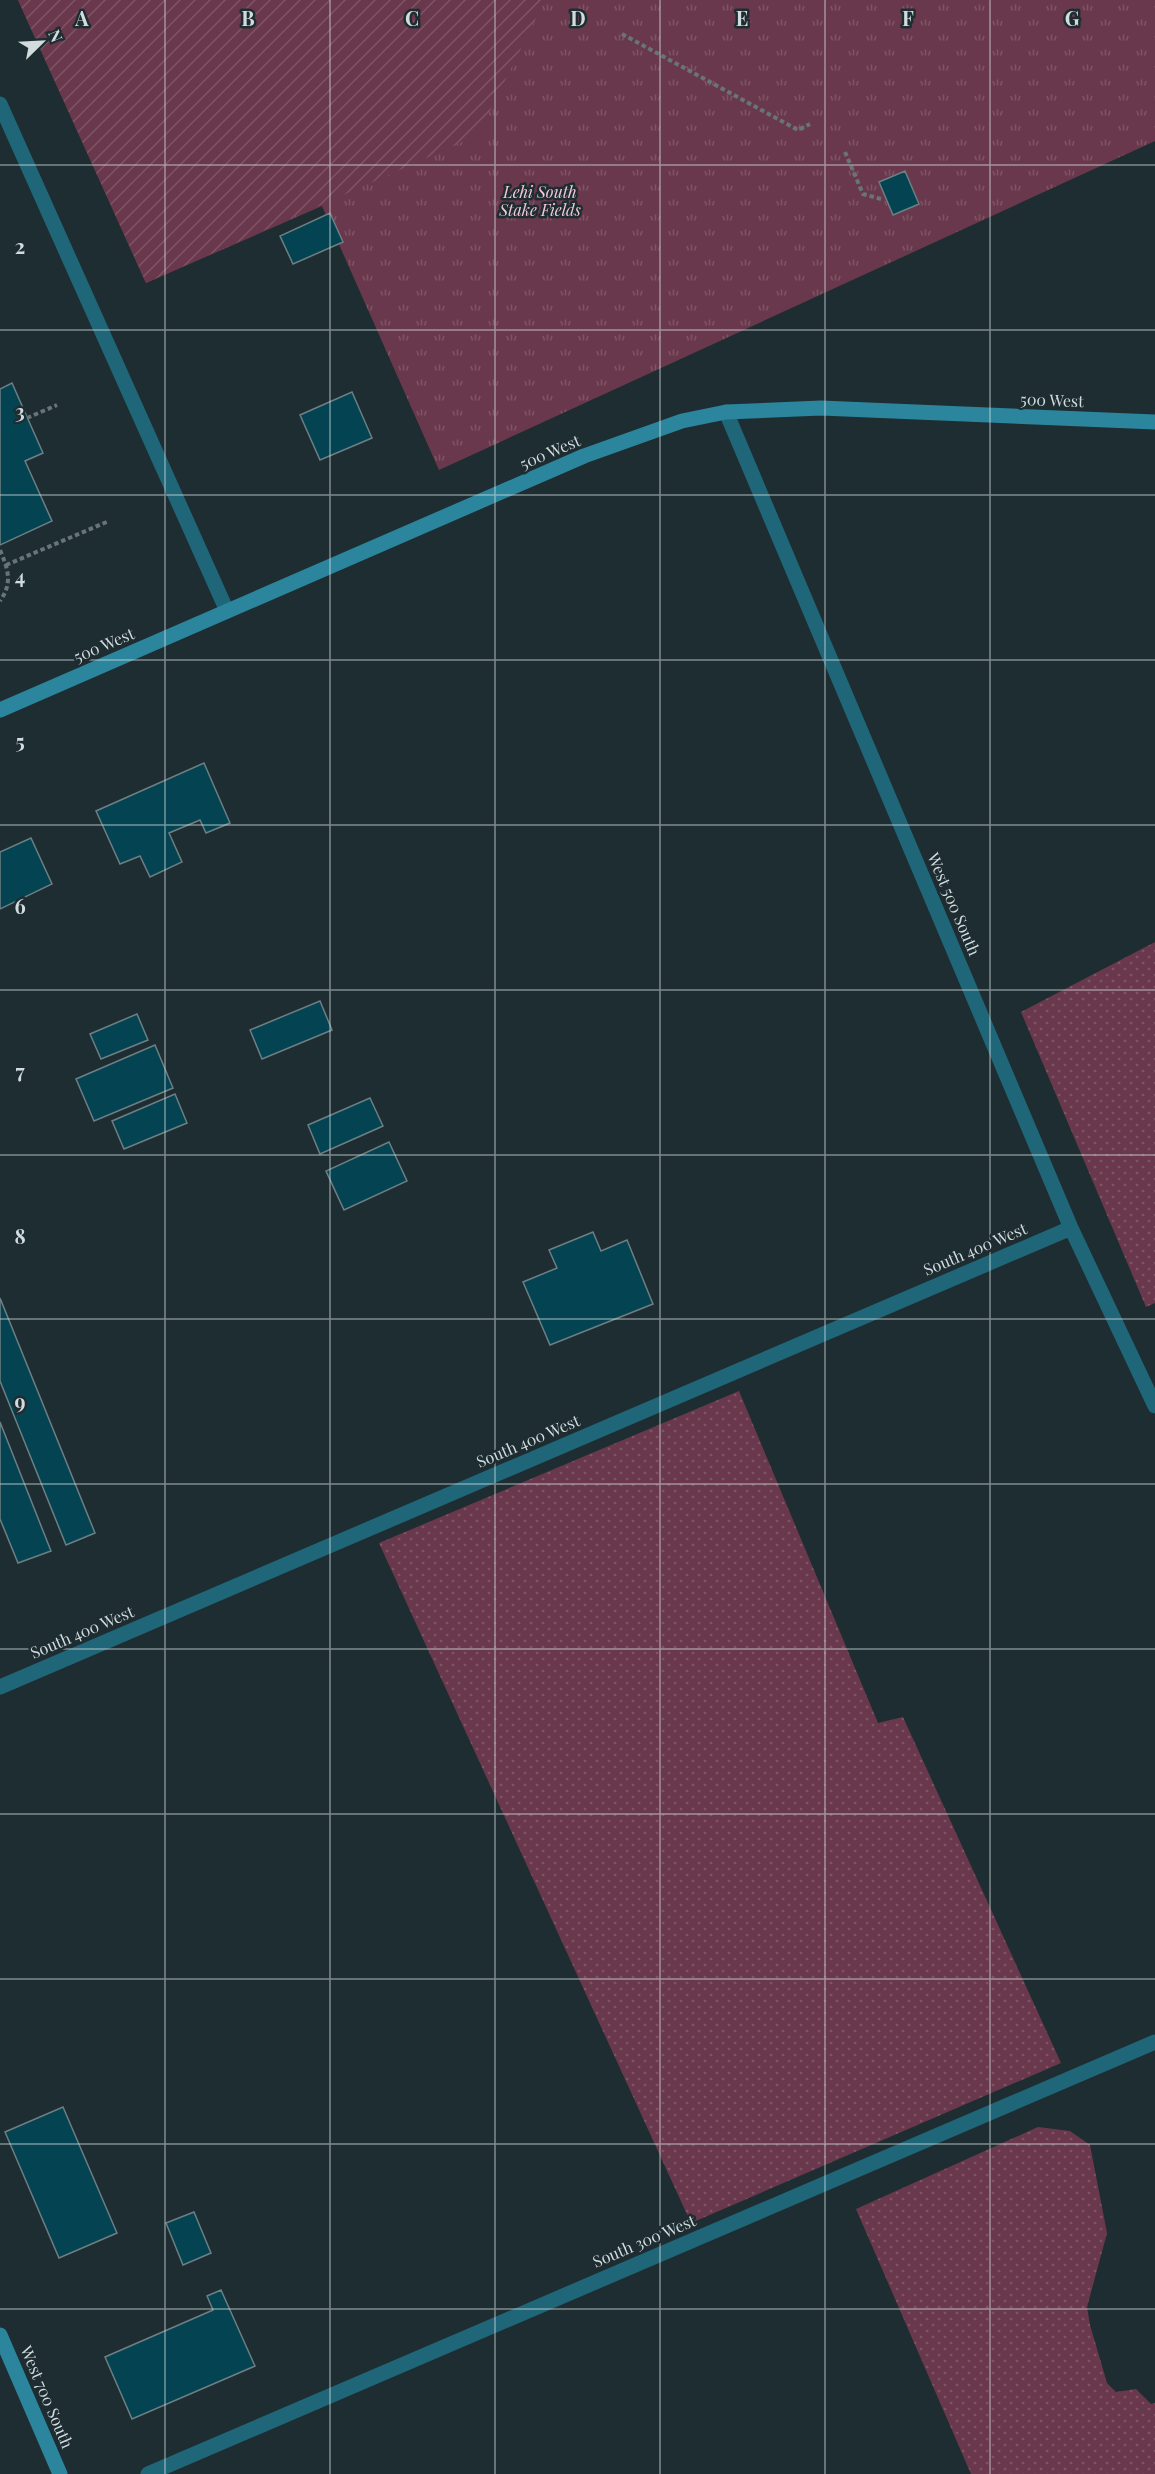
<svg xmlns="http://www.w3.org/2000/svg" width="1155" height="2474" viewBox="0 0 1155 2474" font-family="'Playfair Display',serif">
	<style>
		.grass { fill: url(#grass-dots) }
		.park { fill: url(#park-tufts) }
		.garden { fill: url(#garden-furrows) }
		.building { fill: #044452; stroke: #6e7f84; stroke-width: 1.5 }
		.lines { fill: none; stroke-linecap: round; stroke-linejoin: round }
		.path { stroke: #687578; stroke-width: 4; stroke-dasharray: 4.5 3; stroke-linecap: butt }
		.lane { stroke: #206679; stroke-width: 15 }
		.street { stroke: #206679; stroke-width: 15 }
		.secondary { stroke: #2b859c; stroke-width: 15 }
		.grid { fill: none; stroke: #d2dbde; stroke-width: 1.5; stroke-opacity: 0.55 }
		.labels { text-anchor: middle; stroke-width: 5; stroke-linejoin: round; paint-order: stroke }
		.park-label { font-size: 16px; font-style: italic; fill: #f4c8d7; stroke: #1e2d31 }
		.street-label { font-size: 16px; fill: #d2dbde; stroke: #1e2d31 }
		.grid-label { font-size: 20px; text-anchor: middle; font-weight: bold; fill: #d2dbde; stroke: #1e2d31; stroke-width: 5; stroke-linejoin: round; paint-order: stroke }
	</style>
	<defs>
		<pattern id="grass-dots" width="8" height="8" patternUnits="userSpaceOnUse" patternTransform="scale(1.5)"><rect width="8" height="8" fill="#6a384c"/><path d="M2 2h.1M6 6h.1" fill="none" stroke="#7e5465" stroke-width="1.8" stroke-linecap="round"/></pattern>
		<pattern id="park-tufts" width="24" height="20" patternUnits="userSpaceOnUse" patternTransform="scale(1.5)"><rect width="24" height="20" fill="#6a384c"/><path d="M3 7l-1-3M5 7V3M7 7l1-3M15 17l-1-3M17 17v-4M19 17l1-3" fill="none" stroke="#7e5465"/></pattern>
		<pattern id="garden-furrows" width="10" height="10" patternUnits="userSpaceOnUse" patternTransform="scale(1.5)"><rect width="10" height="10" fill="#6a384c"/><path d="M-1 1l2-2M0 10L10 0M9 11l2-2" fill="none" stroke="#7e5465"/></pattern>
	</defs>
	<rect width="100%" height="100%" fill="#1e2d31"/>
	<path class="grass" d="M1155 942V1303L1146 1307 1021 1012Z
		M739 1391 878 1723 903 1717 1061 2063 691 2223 379 1543Z
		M1038 2127 1070 2131 1090 2145 1107 2233 1087 2307 1090 2325 1107 2383 1116 2392 1136 2389 1151 2404 1155 2403V2474H971L856 2209Z"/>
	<path class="park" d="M18 0H1155V141L439 470 322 206 146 283Z"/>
	<path class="garden" d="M18 0H545L478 135 146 283Z"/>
	<path class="building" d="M905 171 919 204 893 215 879 182Z
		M330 213 343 242 293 264 280 236Z
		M12 383 43 453 25 461 52 521 0 545V389Z
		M352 392 372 438 320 460 300 415Z
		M204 763 230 823 206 833 200 820 169 833 182 862 150 877 140 856 120 864 96 811Z
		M31 838 52 884 0 909V852Z
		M320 1001 332 1030 262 1059 250 1030Z
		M137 1014 148 1040 101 1059 90 1034Z
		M155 1045 173 1088 94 1121 76 1079Z
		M175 1094 187 1123 124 1149 112 1121Z
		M370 1098 383 1126 320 1154 308 1125Z
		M389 1142 407 1181 344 1210 326 1171Z
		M593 1232 601 1251 627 1240 653 1304 550 1345 523 1282 557 1268 549 1250Z
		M0 1298 95 1533 66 1545 0 1381Z
		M0 1422 51 1551 18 1563 0 1519Z
		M63 2107 117 2233 59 2258 5 2132Z
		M194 2212 211 2253 183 2265 166 2223Z
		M221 2290 255 2366 132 2419 105 2357 213 2310 207 2296Z"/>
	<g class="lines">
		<path class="path" d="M622 34 798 130 810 124
			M845 152 863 194 881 199
			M27 418 57 405
			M0 550C8 569 13 583 0 601
			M6 565 109 521"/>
		<path class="lane" d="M0 104 227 611"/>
		<path class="street" d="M726 412 1071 1228 1155 1406
			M0 1687 1071 1228
			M148 2474 1155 2042"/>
		<path class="secondary" d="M0 710 584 456 682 421 726 412 821 408 1155 422
			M0 2335 60 2474"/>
	</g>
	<path class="grid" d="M165 0V2474M330 0V2474M495 0V2474M660 0V2474M825 0V2474M990 0V2474M0 165H1155M0 330H1155M0 495H1155M0 660H1155M0 825H1155M0 990H1155M0 1155H1155M0 1319H1155M0 1484H1155M0 1649H1155M0 1814H1155M0 1979H1155M0 2144H1155M0 2309H1155"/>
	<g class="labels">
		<g class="park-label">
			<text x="540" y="198">Lehi South<tspan x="540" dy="18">Stake Fields</tspan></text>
		</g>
		<g class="street-label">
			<text transform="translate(1052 400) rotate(2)" y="6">500 West</text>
			<text transform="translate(550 452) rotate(-23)" y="6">500 West</text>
			<text transform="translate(104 645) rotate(-23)" y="6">500 West</text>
			<text transform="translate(954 904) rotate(67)" y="6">West 500 South</text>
			<text transform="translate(975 1249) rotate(-23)" y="6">South 400 West</text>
			<text transform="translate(528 1441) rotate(-23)" y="6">South 400 West</text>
			<text transform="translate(82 1632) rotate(-23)" y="6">South 400 West</text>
			<text transform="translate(644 2241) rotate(-23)" y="6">South 300 West</text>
			<text transform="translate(47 2397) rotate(67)" y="6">West 700 South</text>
		</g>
	</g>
	<g class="grid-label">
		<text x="82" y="26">A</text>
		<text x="248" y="26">B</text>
		<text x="412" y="26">C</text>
		<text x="578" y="26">D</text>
		<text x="742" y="26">E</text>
		<text x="908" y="26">F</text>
		<text x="1072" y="26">G</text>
		<text x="20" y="254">2</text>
		<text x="20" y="419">3</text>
		<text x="20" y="584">4</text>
		<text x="20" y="749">5</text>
		<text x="20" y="914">6</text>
		<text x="20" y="1079">7</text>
		<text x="20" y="1244">8</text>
		<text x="20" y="1409">9</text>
	</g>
	<g transform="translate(42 42) rotate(66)" stroke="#1e2d31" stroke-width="4.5" paint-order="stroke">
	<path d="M0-4.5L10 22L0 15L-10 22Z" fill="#d2dbde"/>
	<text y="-9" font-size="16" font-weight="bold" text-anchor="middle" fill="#d2dbde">N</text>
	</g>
</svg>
